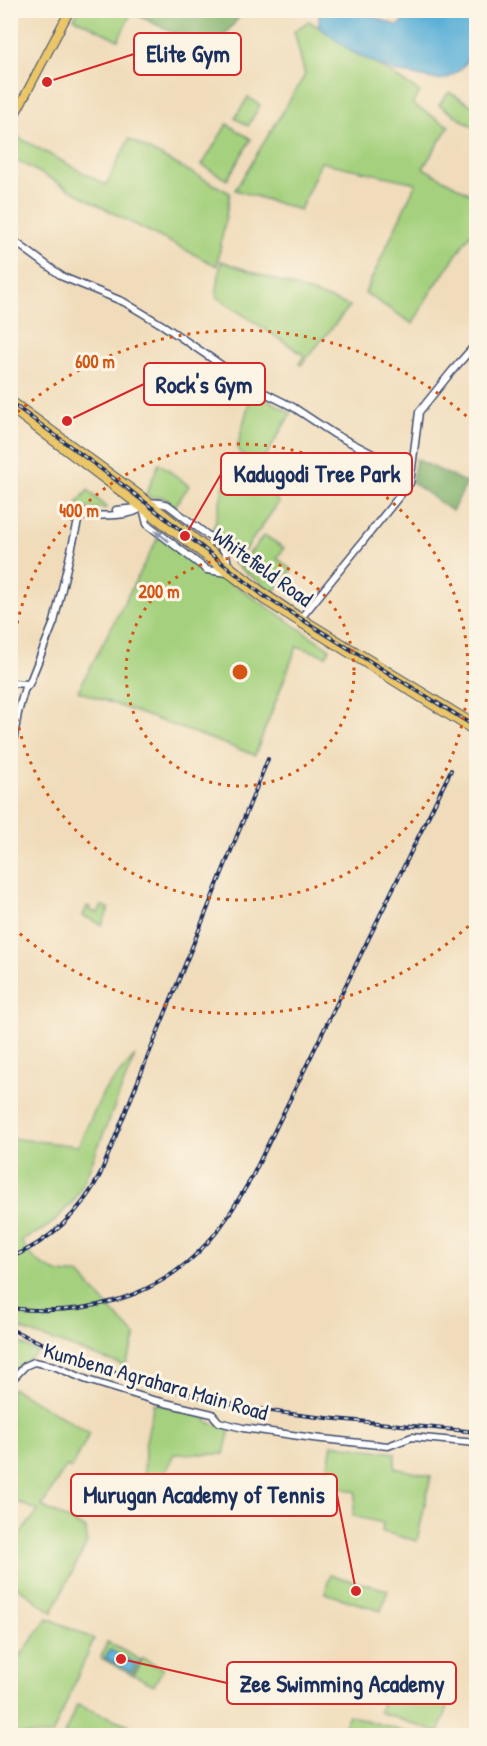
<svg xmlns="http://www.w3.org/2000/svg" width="487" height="1746" viewBox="0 0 487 1746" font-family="'Patrick Hand',sans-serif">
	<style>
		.green { fill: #a5d17e; stroke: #60806e; stroke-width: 1.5 }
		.forest { fill: #84b36d; stroke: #507166; stroke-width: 1.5 }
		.water { fill: #5bb0d8; stroke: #3b709b; stroke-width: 1.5 }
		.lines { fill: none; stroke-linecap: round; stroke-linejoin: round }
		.tertiary-casing { stroke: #3b496c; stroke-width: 9 }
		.primary-casing { stroke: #3b496c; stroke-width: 10 }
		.tertiary { stroke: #fff; stroke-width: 6 }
		.primary { stroke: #eac669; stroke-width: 8 }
		.rail-casing { stroke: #1b2f5e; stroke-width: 4 }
		.rail { stroke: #fcf5e5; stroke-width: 1.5; stroke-dasharray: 4.5; stroke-linecap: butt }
		.oneway { fill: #8d97ae }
		.ring { fill: none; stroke: #d45514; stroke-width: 3; stroke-dasharray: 3 6 }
		.labels { text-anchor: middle; stroke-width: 6; stroke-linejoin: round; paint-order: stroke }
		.street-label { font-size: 22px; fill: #1b2f5e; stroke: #fcf5e5 }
		.centre { fill: #d45514; stroke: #fcf5e5; stroke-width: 3 }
		.ring-label { font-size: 18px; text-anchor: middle; font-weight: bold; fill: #d45514; stroke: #fcf5e5; stroke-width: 6; stroke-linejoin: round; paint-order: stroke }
		.leader { fill: none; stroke: #d62828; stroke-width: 2 }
		.callout-dot { fill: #d62828; stroke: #fcf5e5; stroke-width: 2 }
		.callout { fill: #fcf5e5; stroke: #d62828; stroke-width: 2 }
		.callout-label { font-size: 24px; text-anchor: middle; font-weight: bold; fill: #1b2f5e }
	</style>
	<rect width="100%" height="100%" fill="#fcf5e5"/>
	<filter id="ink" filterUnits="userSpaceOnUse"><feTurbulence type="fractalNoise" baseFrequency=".0167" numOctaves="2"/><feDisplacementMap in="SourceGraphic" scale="12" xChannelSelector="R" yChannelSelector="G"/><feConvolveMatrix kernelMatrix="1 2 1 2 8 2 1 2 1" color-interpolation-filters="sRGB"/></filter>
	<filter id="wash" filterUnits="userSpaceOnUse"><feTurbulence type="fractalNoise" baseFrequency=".008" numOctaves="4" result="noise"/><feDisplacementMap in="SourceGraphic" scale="24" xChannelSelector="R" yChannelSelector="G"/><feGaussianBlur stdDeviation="1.35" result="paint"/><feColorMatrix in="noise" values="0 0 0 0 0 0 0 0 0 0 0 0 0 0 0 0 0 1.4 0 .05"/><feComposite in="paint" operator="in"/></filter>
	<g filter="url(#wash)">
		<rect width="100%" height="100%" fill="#f0dcba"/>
		<path class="green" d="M129 10 132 12 118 40 74 18 78 11Z
			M309 21 420 92 412 104 449 126 423 168 476 197V226L428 296 413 324 365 293 416 183 321 162 300 210 235 190 305 75 294 31Z
			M449 92 476 108V129L439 105Z
			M248 97 260 105 248 126 235 118Z
			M227 124 251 139 227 180 202 165Z
			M12 134 106 185 129 139 230 193 217 266 124 219 11 157Z
			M221 261 350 306 301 365 299 364 304 355 216 297Z
			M252 391 291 413 257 471 237 448Z
			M159 463 189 486 175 506 163 497 152 498 146 494Z
			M226 476 251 486 254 479 279 502 245 550 233 558 232 550 212 536Z
			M88 490 107 508 78 509 75 506Z
			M264 535 284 548 277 558 292 570 273 592 233 563 250 553Z
			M159 536 208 575 224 578 330 649 326 656 297 646 255 755 78 691Z
			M87 906 90 907 89 910 98 913 102 906 109 908 102 925 83 916Z
			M135 1056 85 1179 75 1199 54 1222 42 1230 21 1240C32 1263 54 1276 79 1274L136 1337 125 1366 11 1326 10 1138 78 1146 104 1091Z
			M11 1339 38 1352 11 1373Z
			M12 1388 90 1433 71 1468 66 1466 42 1506 86 1529 87 1543 52 1612 11 1582 10 1547 38 1511 11 1499 10 1391Z
			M154 1403 207 1415V1422L230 1429 224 1454H174L159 1485 144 1481 145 1446Z
			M332 1444 395 1453V1468L431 1476 417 1541 382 1532 383 1523 353 1516 356 1492 325 1483Z
			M330 1575 388 1590 381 1611 325 1593Z
			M48 1618 94 1639 52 1735H11V1659L16 1662Z
			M107 1642 141 1660 132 1675 101 1658Z
			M143 1658 163 1669 154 1685 134 1675Z
			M397 1681 450 1700 439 1733 379 1712 385 1694 392 1696Z
			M77 1705 129 1725 125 1735H64Z
			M349 1715 415 1735H339Z"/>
		<path class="forest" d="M129 11H244L211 52Z
			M416 459 467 483 452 511 412 482Z"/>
		<path class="water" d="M319 11H359L398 26 416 11H476V49L461 69 448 78 438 80 393 71 352 52 319 27Z
			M110 1650 136 1663 131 1672 105 1658Z"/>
	</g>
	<g filter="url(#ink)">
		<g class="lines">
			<defs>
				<path id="tertiary" d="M10 238 63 277 124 302 164 326 255 388 293 407 334 434 402 469 411 476
					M143 508 147 524 207 570 227 573
					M116 510 138 508
					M301 618 410 483 419 412 452 371 476 344
					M10 683 29 684
					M25 689 29 684 54 622 79 517C101 513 132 521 149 502L160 503 168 505 219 544 226 554 228 565
					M10 760 18 713 25 687
					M10 1382 25 1366 34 1362 54 1366 87 1380 153 1400 212 1414 219 1422 243 1428 313 1438 388 1446 412 1437 476 1443"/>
				<path id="primary" d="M10 124 70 10
					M10 400 141 496 265 594 301 618 476 725
					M10 408 264 600 476 732"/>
			</defs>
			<use href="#tertiary" class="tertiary-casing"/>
			<use href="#primary" class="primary-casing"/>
			<use href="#tertiary" class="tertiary"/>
			<use href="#primary" class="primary"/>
			<defs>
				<path id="rail" d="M10 402 127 488 264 596 476 727
					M10 1258C50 1241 80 1213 100 1175L268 759
					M10 1308C82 1317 158 1299 207 1243 225 1224 237 1201 251 1179L451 770
					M10 1329C80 1361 151 1388 226 1403 308 1420 393 1423 476 1432"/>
			</defs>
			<use href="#rail" class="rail-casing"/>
			<use href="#rail" class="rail"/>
		</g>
		<defs><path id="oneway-solid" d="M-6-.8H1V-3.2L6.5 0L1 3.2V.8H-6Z" transform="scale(1.5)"/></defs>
		<use class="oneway" href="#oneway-solid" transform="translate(162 536) rotate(-142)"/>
	</g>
	<g class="ring">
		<circle cx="240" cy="672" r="114"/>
		<circle cx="240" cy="672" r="228"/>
		<path d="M475 920A342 342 0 0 1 11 926M11 418A342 342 0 0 1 475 424"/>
	</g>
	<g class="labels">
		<g class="street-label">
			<text transform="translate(263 567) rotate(36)" y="8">Whitefield Road</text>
			<text transform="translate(156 1381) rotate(16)" y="8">Kumbena Agrahara Main Road</text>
		</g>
	</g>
	<circle cx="240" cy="672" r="9" class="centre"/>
	<g class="ring-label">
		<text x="95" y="368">600 m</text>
		<text x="79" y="517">400 m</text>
		<text x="159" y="598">200 m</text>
	</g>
	<path class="leader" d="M47 82L134 54M67 421L144 384M185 536L221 474M356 1591L337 1495M121 1659L227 1683"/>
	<g class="callout-dot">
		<circle cx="47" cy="82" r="6"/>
		<circle cx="67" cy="421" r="6"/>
		<circle cx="185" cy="536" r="6"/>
		<circle cx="356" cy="1591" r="6"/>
		<circle cx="121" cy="1659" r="6"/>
	</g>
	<g class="callout">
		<rect x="134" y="33" width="107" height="42" rx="6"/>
		<rect x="144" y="363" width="121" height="42" rx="6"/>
		<rect x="221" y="453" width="191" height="42" rx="6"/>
		<rect x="71" y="1474" width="266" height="42" rx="6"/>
		<rect x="227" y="1662" width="229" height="42" rx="6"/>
	</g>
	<g class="callout-label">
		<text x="188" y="62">Elite Gym</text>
		<text x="204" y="393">Rock's Gym</text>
		<text x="317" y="482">Kadugodi Tree Park</text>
		<text x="204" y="1503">Murugan Academy of Tennis</text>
		<text x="342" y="1692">Zee Swimming Academy</text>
	</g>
	<rect width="487" height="1746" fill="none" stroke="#fcf5e5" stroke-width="36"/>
</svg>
